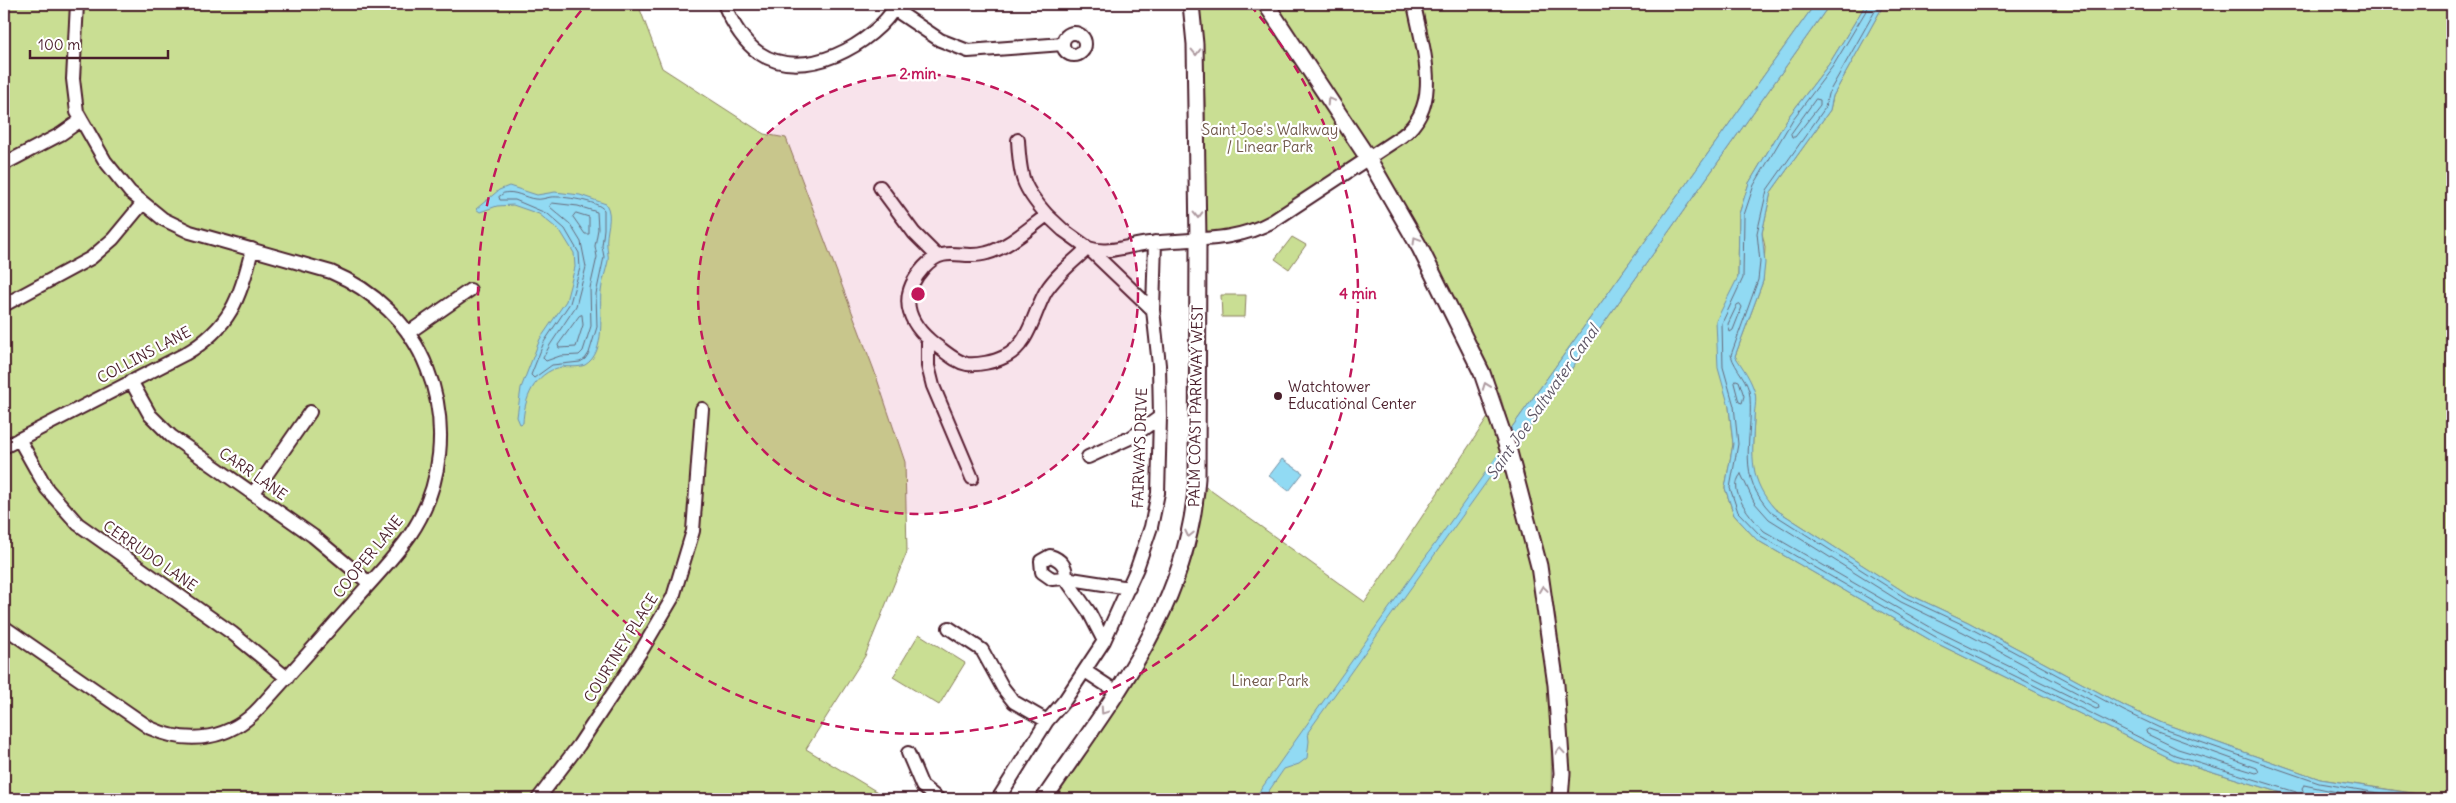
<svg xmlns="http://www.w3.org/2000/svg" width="2456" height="803" viewBox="0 0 2456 803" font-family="Delius,sans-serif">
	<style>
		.green { fill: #c9de93; stroke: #8a7e5f }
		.water { fill: #91daf3; stroke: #758fa3 }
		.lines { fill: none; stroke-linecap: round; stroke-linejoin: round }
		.shore { stroke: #666a7b; stroke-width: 1 }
		.canal { stroke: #91daf3; stroke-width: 10 }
		.minor-casing { stroke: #4a1f2b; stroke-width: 16 }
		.major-casing { stroke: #4a1f2b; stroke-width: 19 }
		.minor { stroke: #fff; stroke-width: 12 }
		.major { stroke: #fff; stroke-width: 15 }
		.oneway { stroke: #ae9aa0 }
		.ring { fill: none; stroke: #c2185b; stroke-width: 2.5; stroke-dasharray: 9 6 }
		.poi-dot { fill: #4a1f2b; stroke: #fff; stroke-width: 2 }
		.labels { text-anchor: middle; stroke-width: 4.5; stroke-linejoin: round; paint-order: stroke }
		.park-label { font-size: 15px; fill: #70584a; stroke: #fff }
		.street-label { font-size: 15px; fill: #4a1f2b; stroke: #fff }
		.poi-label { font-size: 15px; fill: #4a1f2b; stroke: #fff; text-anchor: start }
		.water-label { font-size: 16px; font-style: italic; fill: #5f5767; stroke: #fff }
		.centre { fill: #c2185b; stroke: #fff; stroke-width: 2.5 }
		.ring-label { font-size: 15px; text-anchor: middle; font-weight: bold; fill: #c2185b; stroke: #fff; stroke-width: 4.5; stroke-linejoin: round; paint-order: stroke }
	</style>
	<rect width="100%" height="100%" fill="#fff"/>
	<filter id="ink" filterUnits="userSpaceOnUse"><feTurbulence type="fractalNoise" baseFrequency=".02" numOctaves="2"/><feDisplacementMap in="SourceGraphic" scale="10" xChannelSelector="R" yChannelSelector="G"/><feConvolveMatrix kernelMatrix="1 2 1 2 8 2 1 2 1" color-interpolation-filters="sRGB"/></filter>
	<g filter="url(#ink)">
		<path class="green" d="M4 4H638L662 68 764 134 786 138 874 370 905 462 907 552 865 656 806 749 889 799H4Z
			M1197 4H1260L1360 156 1250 229 1203 236 1205 107 1203 50Z
			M1272 4H1815L1510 430 1500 395 1473 339 1378 159 1348 120Z
			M1830 4H1866L1829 64 1789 116 1749 183 1739 214 1738 277 1729 407 1733 444 1725 488 1734 515 1757 540 1932 641 2174 760 2302 799H1565L1566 774 1514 450Z
			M1884 4H2452V799L2320 779 2162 723 2126 707 1968 622 1906 593 1775 509 1763 496 1756 480 1752 459 1755 395 1735 356 1763 281 1765 247 1762 233 1771 192 1830 110 1833 96Z
			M1292 237 1306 245 1289 269 1275 259Z
			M1221 295H1246L1245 317H1222Z
			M1491 413C1503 454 1516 496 1527 538 1547 622 1553 712 1551 799H1051L1146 659 1170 616 1193 555 1206 487 1365 602Z
			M919 634 965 663 939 705 893 677Z"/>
		<path class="water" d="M1815 4H1830L1514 450 1510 430Z
			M1866 4H1884L1833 96 1830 110 1771 192 1762 233 1765 263 1763 281 1735 356C1743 368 1751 379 1755 393 1757 401 1754 411 1754 420 1752 457 1749 480 1775 509L1906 593 1968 622 2126 707 2162 723 2320 779 2448 799H2302L2174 760 1932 641 1757 540 1734 515 1725 488 1733 444 1729 407 1718 368 1716 321 1738 277 1739 214 1749 183 1789 116 1829 64Z
			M509 186 537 195 555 192 580 195 606 204C614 217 605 232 607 246 607 251 609 256 608 261 606 271 602 281 601 292 599 312 607 352 585 365 577 368 569 366 561 367 534 373 524 399 523 423L520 424 517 417 521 388 540 339 566 301 575 267 574 253 561 232 539 214 513 205 497 206 480 212 476 209 499 190Z
			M1497 456 1500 463 1308 732 1309 741 1307 758 1299 764 1284 769 1264 798 1266 799H1254Z
			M1282 459 1303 473 1289 491 1269 476Z"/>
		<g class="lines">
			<path class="shore" d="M1870 4 1833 66 1793 119 1754 185 1744 215 1743 278 1722 323 1723 367 1734 406 1738 444 1730 488 1738 512 1761 536 1934 636 2175 755 2296 792 2300 799
				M1879 4 1828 94 1825 108 1767 190 1757 233 1760 262 1758 280 1731 355C1735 370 1749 380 1750 397 1753 443 1735 475 1772 513L1904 597 1966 626 2124 711 2160 728 2319 783 2414 799
				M1816 99 1820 100V105L1795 137H1792L1791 134Z
				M504 193C515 190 525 198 535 199 541 200 545 198 551 197 562 196 599 201 604 210V229L602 246 604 257 596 294 597 327 589 353 585 359 580 362 552 365 534 378 531 375 544 342 570 303 580 268 579 253 565 229 548 214 515 200H500L499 197Z
				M552 203 578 206 597 212 598 229 595 246 597 257 590 288 591 326 583 351 579 355 560 356 546 361 543 358 550 345 576 306 586 267 581 242 570 224 550 207Z
				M576 213 589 217V234H585L573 217Z
				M1740 304 1742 307 1733 330 1730 332 1728 324 1737 305Z
				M582 315 583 325 576 347 559 348 558 345 579 316Z
				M1736 380 1739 381 1744 396 1742 403 1739 402 1734 383Z
				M1741 474 1754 502 1769 519 1901 602 1963 632 2098 704 2099 708 2096 709 1937 631 1764 531C1752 518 1726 491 1741 474Z
				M2149 729 2257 768 2259 772 2256 773 2178 749 2147 734 2146 731Z
				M2306 799 2302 788 2304 785 2370 799"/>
			<path class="canal" d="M1491 473 1510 446"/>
			<defs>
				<path id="minor" d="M724 4C732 23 742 41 759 53 803 83 874 45 897 4
					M894 9 940 40 968 51 1063 44
					M1063 44a11 11 0 1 1 22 0a11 11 0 1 1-22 0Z
					M1018 140C1020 177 1022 187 1047 215
					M4 164 61 134 81 120
					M880 187 914 233 937 256
					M4 305 91 258 113 239 142 204
					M1153 310 1088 248 1063 230 1047 215C1029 228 1009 247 987 253 962 261 946 243 924 267 894 300 911 328 941 349 949 355 957 362 967 364 978 365 994 362 1004 357 1030 345 1033 313 1046 291 1057 274 1074 261 1088 248 1108 255 1129 245 1149 243 1193 238 1234 243 1273 221L1402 136C1444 105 1422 47 1414 4
					M408 333 470 290
					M928 340V366L933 386 972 478
					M131 381 150 415 171 436 313 536 369 583
					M19 439 47 489 78 524 232 633 287 678
					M4 447 185 354C230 328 241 297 252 249
					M1088 457 1132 437 1160 417
					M253 494 310 412
					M1050 556C1060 559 1068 567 1065 578L1052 579 1042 572 1041 561Z
					M4 627 150 728C190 746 231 739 260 707 291 673 321 639 351 605 370 582 393 560 410 535 443 486 449 423 427 368 410 324 374 290 331 272L190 232 163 219 130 192 105 161 77 112 73 79 77 4
					M949 628 982 650 1003 688 1014 702 1047 721
					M1104 641 1089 612 1065 578 1129 588
					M1085 671 1117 692
					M908 753 922 786 938 799
					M538 799 579 745 643 648 673 597 693 531 702 409
					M998 799 1047 721 1065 700 1104 641 1137 568 1151 527 1158 493 1160 417 1159 365 1153 310 1155 242"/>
				<path id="major" d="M1266 4 1368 158 1420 248 1482 373 1509 452 1539 566 1556 685 1562 773 1560 799
					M1044 799C1113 697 1189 607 1197 478L1198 240 1195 44 1191 4"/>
			</defs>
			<use href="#minor" class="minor-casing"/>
			<use href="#major" class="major-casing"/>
			<use href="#minor" class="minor"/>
			<use href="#major" class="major"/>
		</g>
		<defs><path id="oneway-chevron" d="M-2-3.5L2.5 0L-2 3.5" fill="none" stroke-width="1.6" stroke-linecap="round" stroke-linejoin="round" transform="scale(1.25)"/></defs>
		<g class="oneway">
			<use href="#oneway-chevron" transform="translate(1196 52) rotate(89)"/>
			<use href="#oneway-chevron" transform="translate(1330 101) rotate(-123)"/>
			<use href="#oneway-chevron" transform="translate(1198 215) rotate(89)"/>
			<use href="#oneway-chevron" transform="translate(1416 240) rotate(-121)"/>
			<use href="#oneway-chevron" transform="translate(1486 386) rotate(-110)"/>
			<use href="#oneway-chevron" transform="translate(1189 534) rotate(103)"/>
			<use href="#oneway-chevron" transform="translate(1543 589) rotate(-98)"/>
			<use href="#oneway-chevron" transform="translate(1104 711) rotate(124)"/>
			<use href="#oneway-chevron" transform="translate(1560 751) rotate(-94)"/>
		</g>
	</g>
	<circle cx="918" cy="294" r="220" fill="#c2185b" fill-opacity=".12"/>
	<g class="ring">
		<circle cx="918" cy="294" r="220"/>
		<path d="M1250 5A440 440 0 1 1 586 5"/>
	</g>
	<circle class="poi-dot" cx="1278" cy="396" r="5"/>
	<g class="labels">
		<g class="park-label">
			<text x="1270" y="135">Saint Joe's Walkway<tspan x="1270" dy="17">/ Linear Park</tspan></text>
			<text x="1270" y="686">Linear Park</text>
		</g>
		<g class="street-label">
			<text transform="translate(144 355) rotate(-28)" y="5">COLLINS LANE</text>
			<text transform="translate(1196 406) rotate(-89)" y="5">PALM COAST PARKWAY WEST</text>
			<text transform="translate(1140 448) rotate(-88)" y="5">FAIRWAYS DRIVE</text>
			<text transform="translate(253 474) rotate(35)" y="5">CARR LANE</text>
			<text transform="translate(150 556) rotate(35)" y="5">CERRUDO LANE</text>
			<text transform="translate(368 557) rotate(-51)" y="5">COOPER LANE</text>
			<text transform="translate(621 648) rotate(-58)" y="5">COURTNEY PLACE</text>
		</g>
		<g class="poi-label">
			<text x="1288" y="392">Watchtower<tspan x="1288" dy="17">Educational Center</tspan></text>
		</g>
		<g class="water-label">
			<text transform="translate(1542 402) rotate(-55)" y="6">Saint Joe Saltwater Canal</text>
		</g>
	</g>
	<circle cx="918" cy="294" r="8" class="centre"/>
	<g class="ring-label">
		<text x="918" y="79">2 min</text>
		<text x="1358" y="299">4 min</text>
	</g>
	<rect width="2456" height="803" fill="none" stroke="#fff" stroke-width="20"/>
	<rect x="10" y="10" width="2436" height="783" fill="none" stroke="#4a1f2b" stroke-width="2" filter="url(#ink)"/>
	<path d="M30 50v8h138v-8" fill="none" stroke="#4a1f2b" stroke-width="2.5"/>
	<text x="38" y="50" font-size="15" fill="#4a1f2b" stroke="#ffffff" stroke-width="4" paint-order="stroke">100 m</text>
</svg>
